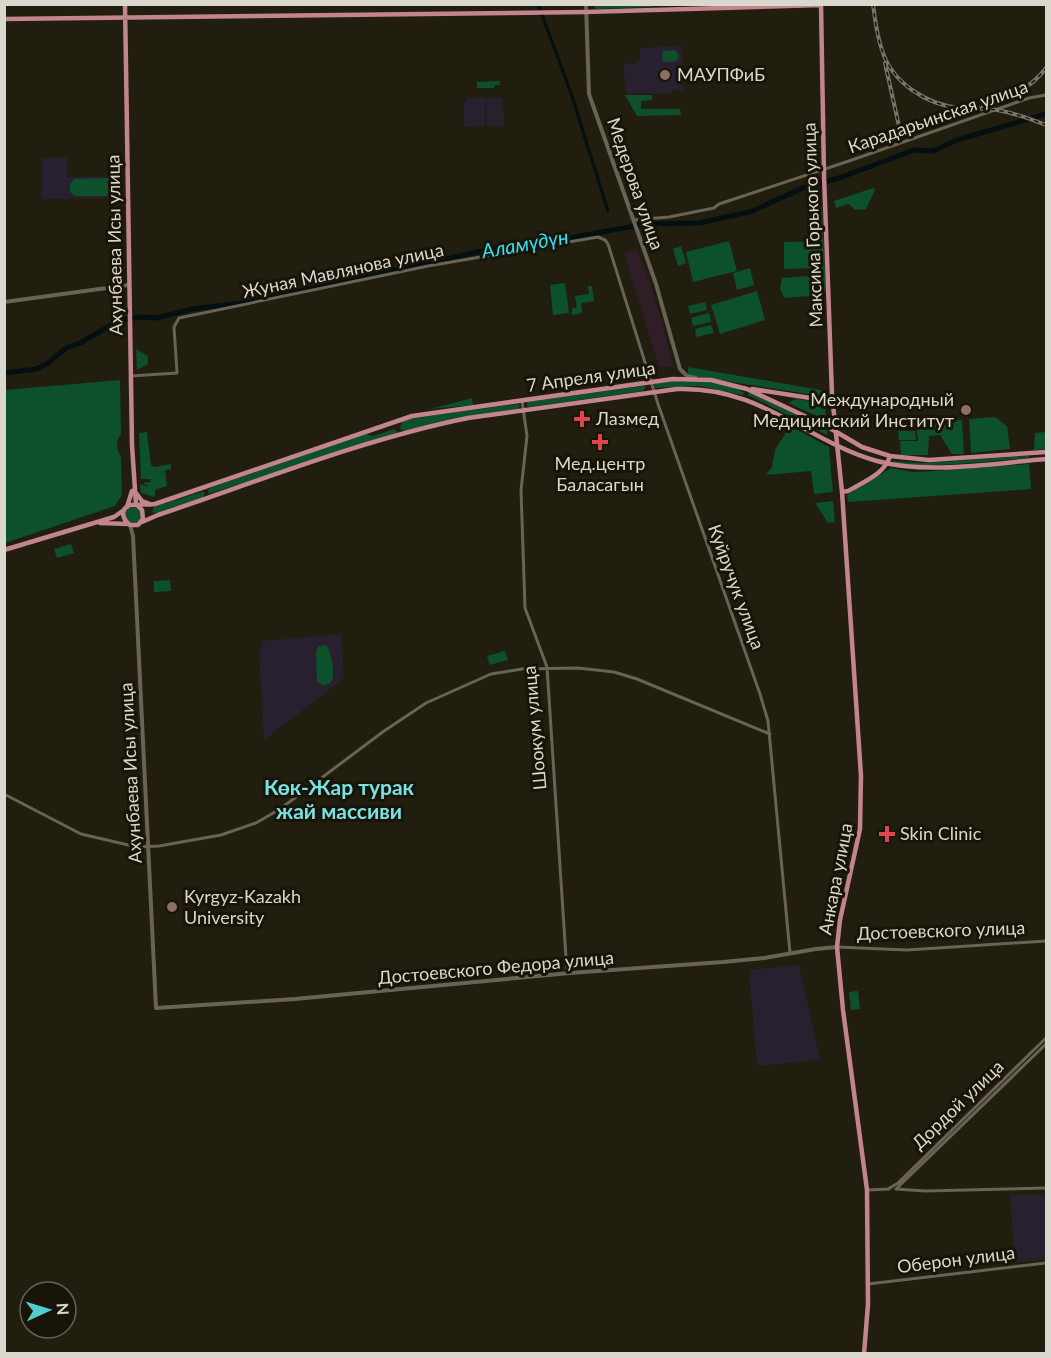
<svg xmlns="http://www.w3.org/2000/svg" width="1051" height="1358" viewBox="0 0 1051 1358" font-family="Lato,sans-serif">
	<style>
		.commercial { fill: #2f1e27 }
		.education { fill: #29202f }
		.green { fill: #0d502c }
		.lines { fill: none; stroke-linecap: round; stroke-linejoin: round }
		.canal { stroke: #030f11; stroke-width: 3 }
		.river { stroke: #030f11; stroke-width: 5 }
		.tertiary { stroke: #686354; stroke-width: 3 }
		.secondary { stroke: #686354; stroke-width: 4 }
		.primary { stroke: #c2848e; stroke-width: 4.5 }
		.rail-casing { stroke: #787469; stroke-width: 4 }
		.rail { stroke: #181407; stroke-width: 1.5; stroke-dasharray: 4.5; stroke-linecap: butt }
		.education-dot { fill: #8d6e63; stroke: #181407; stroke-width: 2 }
		.health-dot { fill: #e0444e; stroke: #181407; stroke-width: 2 }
		.labels { text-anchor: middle; stroke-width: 6; stroke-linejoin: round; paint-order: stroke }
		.poi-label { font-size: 18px; fill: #dad7ce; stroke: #181407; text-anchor: start }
		.street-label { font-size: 18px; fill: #dad7ce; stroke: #181407 }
		.water-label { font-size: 20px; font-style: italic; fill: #30e0f3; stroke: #181407 }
		.quarter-label { font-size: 21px; font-weight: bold; fill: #77e3e4; stroke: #181407 }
	</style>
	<rect width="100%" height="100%" fill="#211d0f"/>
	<path class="commercial" d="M637 250 651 285 674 367H659L624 253Z"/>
	<path class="education" d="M682 46 684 90H672V93L629 94 625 91 624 63 636 64V61H640V48Z
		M466 98H485V126L464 127V102H466Z
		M486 98H503L504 126H487Z
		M67 157V177L120 176V198L42 199V158Z
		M341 634 344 678 264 740 259 653 263 641Z
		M799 965 820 1060 757 1066 749 970Z
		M1010 1195H1046V1259L1015 1263Z"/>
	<path class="green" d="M652 5V7L595 9V6Z
		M675 50 679 56 676 61 664 62 662 60 663 51Z
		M500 81V85H495L494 88H477V82Z
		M625 95H652V100L641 101V109H680L681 115 637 116Z
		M113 178C119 182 120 188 116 194L114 196H75L70 192V184L74 179Z
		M873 188 875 190 866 209 855 210 849 204 836 208 834 201Z
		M822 207 826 291H818L816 268 784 269V242L817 241 815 208Z
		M729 241 737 271 693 282 686 252Z
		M681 246 686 263 678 266 673 249Z
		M750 268 754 285 737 290 733 273Z
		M808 276 812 278 814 286 810 296 784 298 780 288 782 278Z
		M565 283 569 313 553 315 550 285Z
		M588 286H592L594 301 581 303 582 313 572 315V308H577L575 296 589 294Z
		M757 291 765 320 720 334 711 305Z
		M705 302 707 310 690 314 688 306Z
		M709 313 711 322 693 326 691 318Z
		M711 325 714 333 696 337 695 329Z
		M136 349 148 356V364L137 370Z
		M688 367 826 391 827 397 688 375Z
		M120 380 121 434C116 441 115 449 121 456L122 495 115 506 5 543V390Z
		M662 382C683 381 729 379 744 393L743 395 699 386 655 388 654 384Z
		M643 386 646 387 643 391 529 407 526 405 528 402Z
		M749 392 827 430V435L748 395Z
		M472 398 473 405 430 409Z
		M796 399 825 403 826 420 788 403Z
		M518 404 520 406 518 409 465 417 404 431 400 429 402 421 419 417Z
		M995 417 1007 426 1010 449 971 453 969 419Z
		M962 420 964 454H952L940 435 929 436 928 455H901L900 441H918L916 425 924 422Z
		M790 426 829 447 833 492 814 494 811 471 766 475 772 467 775 450Z
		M394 429 397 431 396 433 209 494 208 490 210 488 337 444 366 434 373 436Z
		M898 431H915L916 440H899Z
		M147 432 151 465 154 467 171 464V469L165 470 167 486 155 490V497L141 493 140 484 150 487 143 483 150 482 151 479H141L139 433Z
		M1046 432V449L1034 450 1035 433Z
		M1029 456V458C998 460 916 471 891 461L923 463Z
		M1029 464 1031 489 848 502 847 495 891 468 913 472 934 471Z
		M201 492H205L203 498 156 513 152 512 154 507Z
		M833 501 835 522 828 523 815 503Z
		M125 515a8 8 0 1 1 16 0a8 8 0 1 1-16 0Z
		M71 544 74 553 57 558 54 549Z
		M170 580 171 591 154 592V581Z
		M326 645C331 650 335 672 332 680 331 684 328 684 324 685L317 682 316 651 319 646Z
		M505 651 508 660 490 665 487 656Z
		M858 991 860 1009 851 1010 849 992Z"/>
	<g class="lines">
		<path class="canal" d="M538 4 571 93 608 211"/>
		<path class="river" d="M4 373 37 369 48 363 66 348 80 343 120 320 141 317 156 318 192 309 251 302 500 247 563 239 646 224 699 223 726 217 750 212 803 188 842 177 914 150 933 151 957 140 1046 114"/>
		<path class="tertiary" d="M634 220 669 217 714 208 719 204 849 161 1029 98 1046 95
			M131 376 177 373 174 327 179 318 428 266 598 237 605 240 608 244 658 404 760 694 768 721 790 953
			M522 401 527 436 521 490 525 608 547 667 567 973
			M4 794 81 834 137 847 159 846 221 835 256 823 280 809 384 731 426 703 491 674 522 669 578 668 614 672 637 679 770 734
			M837 947 907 950 1046 941
			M888 1189 898 1183 1046 1038
			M896 1189 1046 1044
			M896 1189 925 1191 1046 1188
			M867 1190 889 1189
			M868 1284 1046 1263"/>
		<path class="secondary" d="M586 4 589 94 656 284 680 369 687 376 696 378
			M4 302 129 285
			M130 525 133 536 156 1008 295 999 570 973 723 962 764 958 816 949 837 947"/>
		<path class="primary" d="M125 4 132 445 136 505
			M821 4 824 175 832 395 842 492 861 776 860 829 840 920 837 947 843 1010 867 1190 868 1304 864 1354
			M4 19 586 12 821 5
			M752 389 823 400H827L832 395
			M842 492 848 491C863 482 885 474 890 456
			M136 493 142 501 150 504
			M138 506 142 510 143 519 138 525H130C123 520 119 509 130 505 135 504 148 505 155 504L412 416 673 379 711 380 747 389 828 427 862 447 890 456 929 460 1046 452
			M127 507 132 491
			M142 522 158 515C259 481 364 439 468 418L677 389C761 386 804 440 877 461 927 475 995 463 1046 459
			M100 523 128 524
			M4 550 114 517 124 510"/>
		<defs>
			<path id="rail" d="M873 4C875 20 877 36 882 50 892 83 927 105 960 108 973 109 985 108 997 110 1014 113 1031 119 1046 125
				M885 63 899 126
				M983 106C1007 101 1032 87 1046 68"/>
		</defs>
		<use href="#rail" class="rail-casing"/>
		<use href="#rail" class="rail"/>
	</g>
	<g class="education-dot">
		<circle cx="665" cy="75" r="6"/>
		<circle cx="966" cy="410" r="6"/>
		<circle cx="172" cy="907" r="6"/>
	</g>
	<g class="health-dot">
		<path d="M579 410h6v6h6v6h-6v6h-6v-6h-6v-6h6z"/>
		<path d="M597 433h6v6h6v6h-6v6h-6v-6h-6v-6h6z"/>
		<path d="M884 825h6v6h6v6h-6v6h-6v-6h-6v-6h6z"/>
	</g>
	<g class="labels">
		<g class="poi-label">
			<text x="677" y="81">МАУПФиБ</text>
			<text x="954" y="406" text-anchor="end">Международный<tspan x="954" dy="21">Медицинский Институт</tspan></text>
			<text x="596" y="425">Лазмед</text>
			<text x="600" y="470" text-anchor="middle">Мед.центр<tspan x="600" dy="21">Баласагын</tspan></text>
			<text x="900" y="840">Skin Clinic</text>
			<text x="184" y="903">Kyrgyz-Kazakh<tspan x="184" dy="21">University</tspan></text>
		</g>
		<g class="street-label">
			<text transform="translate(938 117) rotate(-19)" y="6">Карадарьинская улица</text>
			<text transform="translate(635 184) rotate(71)" y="6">Медерова улица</text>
			<text transform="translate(813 225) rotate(-92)" y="6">Максима Горького улица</text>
			<text transform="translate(115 245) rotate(-91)" y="6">Ахунбаева Исы улица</text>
			<text transform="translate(343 271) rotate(-12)" y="6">Жуная Мавлянова улица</text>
			<text transform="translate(591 377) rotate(-8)" y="6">7 Апреля улица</text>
			<text transform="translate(736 587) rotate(70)" y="6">Куйручук улица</text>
			<text transform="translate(535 728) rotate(-95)" y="6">Шоокум улица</text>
			<text transform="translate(131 773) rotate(-93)" y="6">Ахунбаева Исы улица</text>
			<text transform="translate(836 879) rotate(-79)" y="6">Анкара улица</text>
			<text transform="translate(941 931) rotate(-2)" y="6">Достоевского улица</text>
			<text transform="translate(496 968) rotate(-5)" y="6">Достоевского Федора улица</text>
			<text transform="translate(958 1105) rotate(-44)" y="6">Дордой улица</text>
			<text transform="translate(956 1260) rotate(-7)" y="6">Оберон улица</text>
		</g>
		<g class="water-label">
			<text transform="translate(525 244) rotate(-10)" y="7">Аламүдүн</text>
		</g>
		<g class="quarter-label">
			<text x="339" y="795">Көк-Жар турак<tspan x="339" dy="24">жай массиви</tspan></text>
		</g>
	</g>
	<rect width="1051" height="1358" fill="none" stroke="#dad7ce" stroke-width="12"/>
	<g transform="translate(48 1310) rotate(86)"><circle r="28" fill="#181407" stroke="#666257" stroke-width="1.5"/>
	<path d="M0-4.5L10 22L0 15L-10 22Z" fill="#52cdce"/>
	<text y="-9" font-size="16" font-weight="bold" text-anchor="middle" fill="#dad7ce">N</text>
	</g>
</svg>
